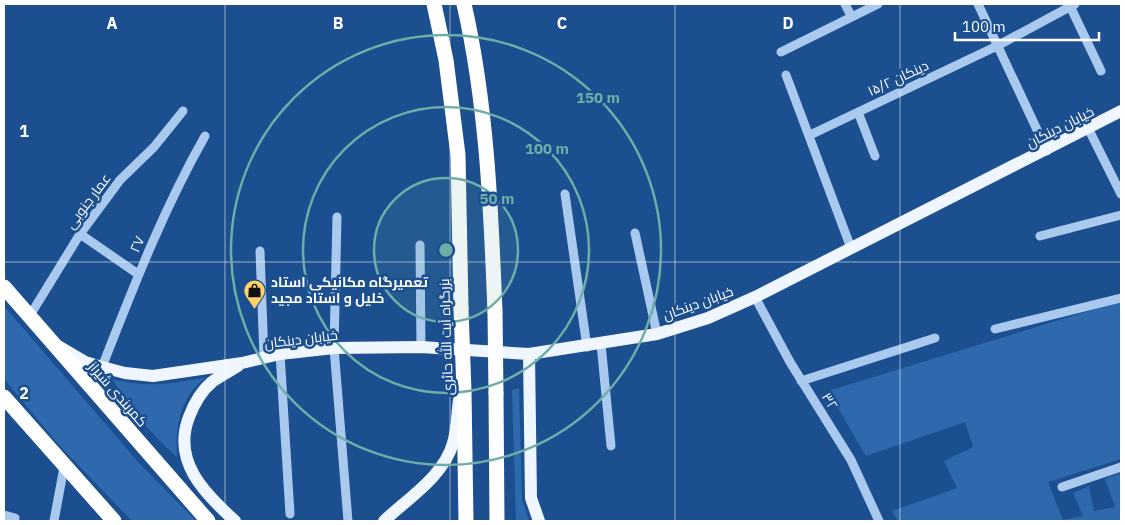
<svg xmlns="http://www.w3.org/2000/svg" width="1125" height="525" viewBox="0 0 1125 525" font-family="'IBM Plex Sans',Cairo,sans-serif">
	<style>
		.green { fill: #2e69ad }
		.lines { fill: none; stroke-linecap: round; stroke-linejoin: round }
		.minor { stroke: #a9c9ee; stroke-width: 9 }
		.major { stroke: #f0f6ff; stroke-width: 12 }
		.highway { stroke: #fff; stroke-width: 15 }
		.highway-bridge { stroke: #fff; stroke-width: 15 }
		.grid { fill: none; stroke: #fff; stroke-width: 1; stroke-opacity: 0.55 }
		.ring { fill: none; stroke: #6fada8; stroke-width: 2.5 }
		.labels { text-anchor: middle; stroke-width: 5; stroke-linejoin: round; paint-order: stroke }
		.street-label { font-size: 14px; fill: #fff; stroke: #1b4f8f }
		.poi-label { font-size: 14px; font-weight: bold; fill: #fff; stroke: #1b4f8f; text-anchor: start }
		.grid-label { font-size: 16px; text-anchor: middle; font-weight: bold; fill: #fff; stroke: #1b4f8f; stroke-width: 5; stroke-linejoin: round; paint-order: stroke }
		.centre { fill: #6fada8; stroke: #1b4f8f; stroke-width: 2.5 }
		.ring-label { font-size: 15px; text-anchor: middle; font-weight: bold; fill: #6fada8; stroke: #1b4f8f; stroke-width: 5; stroke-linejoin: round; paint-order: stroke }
	</style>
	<rect width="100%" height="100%" fill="#1b4f8f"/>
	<path class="green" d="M1121 301V459L1048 482 1063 520 1083 516 1073 493 1089 486 1094 511 1115 507 1105 479 1121 473V521H898L892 511 957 488 944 461 973 447 965 422 866 456 828 391Z
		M4 306 139 463 196 521H132L58 444 4 379Z
		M207 377C180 395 175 427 177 457 150 434 131 409 112 379 147 388 172 384 207 377Z
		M519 388 522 499 529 521H516L512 390Z"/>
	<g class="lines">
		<path class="minor" d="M845 4 851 16
			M978 4 1047 151
			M1070 6 1101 71
			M781 52 878 4
			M786 75 851 248
			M858 112 875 156
			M1089 130 1121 194
			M810 135 997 46 1075 4
			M565 194 587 347
			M337 217 334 348 348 521
			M635 233 657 334
			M80 234 138 274
			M1040 236 1121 215
			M420 245 421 347
			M260 251 264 358
			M755 297 790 362 851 460 879 521
			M29 317 80 234 120 180 154 147 183 111
			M995 329 1121 298
			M601 344 611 446
			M280 354 290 514
			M102 367C133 288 163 210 205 136
			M801 381 935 338
			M1062 487 1121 467
			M4 515 15 518
			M54 521 64 467"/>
		<path class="major" d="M58 346 85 362 102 367 125 373 153 376 242 363 280 354 334 348 421 347 529 354 657 334 708 318 755 297 1121 111
			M529 354 531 498 539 521
			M235 521C204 493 172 461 189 417 194 404 201 391 212 382 220 376 230 371 238 366
			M384 521C407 499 444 476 453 443 457 430 457 414 459 400"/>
		<path class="highway" d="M434 4 446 60 458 155 461 308
			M464 4C487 105 491 209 495 312
			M4 287 208 521
			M464 392 466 521
			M496 393 497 521
			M4 397 114 521"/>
		<path class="highway-bridge" d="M461 308 464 392
			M495 312 496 393"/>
	</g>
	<path class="grid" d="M225 4V521M450 4V521M675 4V521M900 4V521M4 262H1121"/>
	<circle cx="446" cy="250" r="72" fill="#6fada8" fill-opacity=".12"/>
	<g class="ring">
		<circle cx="446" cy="250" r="72"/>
		<circle cx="446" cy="250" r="143"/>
		<circle cx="446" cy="250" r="215"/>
	</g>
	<defs>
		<symbol id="shop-pin" viewBox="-11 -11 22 30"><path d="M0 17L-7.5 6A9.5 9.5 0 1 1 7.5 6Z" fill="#ffd166" stroke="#1b4f8f"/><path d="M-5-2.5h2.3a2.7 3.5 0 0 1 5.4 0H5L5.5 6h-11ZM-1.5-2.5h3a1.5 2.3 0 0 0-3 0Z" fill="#111"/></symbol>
	</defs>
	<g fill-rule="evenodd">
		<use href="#shop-pin" x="242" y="278" width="25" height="34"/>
	</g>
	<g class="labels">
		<g class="street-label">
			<text transform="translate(898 78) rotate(-25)" y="5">۱۵/۲ دینکان</text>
			<text transform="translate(1060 127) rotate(-27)" y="5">خیابان دینکان</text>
			<text transform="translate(88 201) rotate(-53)" y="5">عمار جنوبی</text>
			<text transform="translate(137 244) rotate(-66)" y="5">۲۷</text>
			<text transform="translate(698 303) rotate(-20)" y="5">خیابان دینکان</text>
			<text transform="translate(446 337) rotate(-92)" y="5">بزرگراه آیت الله حائری</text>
			<text transform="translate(301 339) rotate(-7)" y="5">خیابان دینکان</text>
			<text transform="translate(118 394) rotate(49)" y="5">کمربندی شیراز</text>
			<text transform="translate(830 401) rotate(58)" y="5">۳۲</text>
		</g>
		<g class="poi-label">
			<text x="271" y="287">تعمیرگاه مکانیکی استاد<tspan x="271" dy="16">خلیل و استاد مجید</tspan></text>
		</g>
	</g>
	<g class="grid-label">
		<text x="112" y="29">A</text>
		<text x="338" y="29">B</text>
		<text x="562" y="29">C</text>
		<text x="788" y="29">D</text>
		<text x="24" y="137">1</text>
		<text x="24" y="399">2</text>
	</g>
	<circle cx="446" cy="250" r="8" class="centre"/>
	<g class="ring-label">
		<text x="598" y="103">150 m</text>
		<text x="547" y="154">100 m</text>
		<text x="497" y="204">50 m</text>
	</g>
	<rect width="1125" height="525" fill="none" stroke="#ffffff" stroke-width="10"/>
	<path d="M955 32v8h144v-8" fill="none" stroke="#ffffff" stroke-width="2.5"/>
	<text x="962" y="32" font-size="15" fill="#ffffff" stroke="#1b4f8f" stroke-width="4" paint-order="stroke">100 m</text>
</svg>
